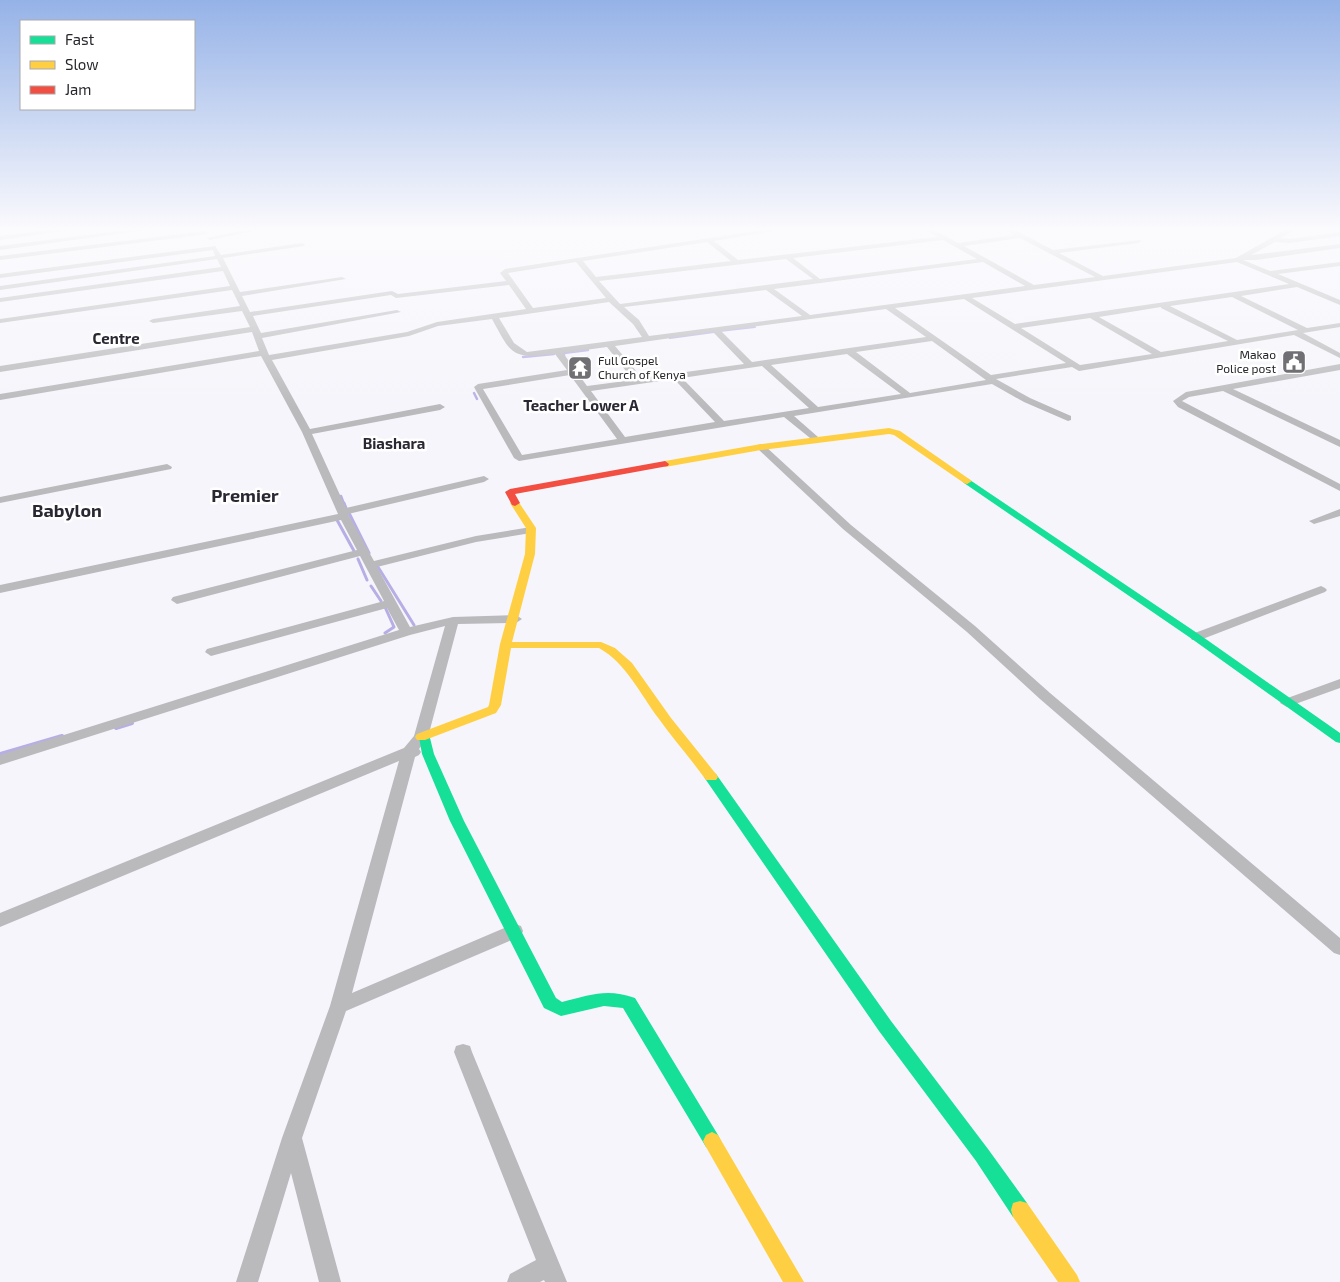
<svg xmlns="http://www.w3.org/2000/svg" width="1340" height="1282" viewBox="0 0 1340 1282" font-family="'Exo 2',sans-serif">
	<style>
		.lines { fill: none; stroke-linecap: round; stroke-linejoin: round }
		.stream-far3 { stroke: #b8aee6; stroke-width: 2 }
		.stream-far2 { stroke: #b8aee6; stroke-width: 2.5 }
		.stream-far1 { stroke: #b8aee6; stroke-width: 3 }
		.stream { stroke: #b8aee6; stroke-width: 4 }
		.street { fill: #bababd; fill-rule: evenodd }
		.fast { fill: #16e098; fill-rule: evenodd }
		.slow { fill: #ffcf43; fill-rule: evenodd }
		.jam { fill: #f24e42; fill-rule: evenodd }
		.labels { text-anchor: middle; stroke-width: 5; stroke-linejoin: round; paint-order: stroke }
		.far-poi-label { font-size: 12px; fill: #27272c; stroke: #fff; text-anchor: end }
		.far-quarter-label { font-size: 15px; font-weight: bold; fill: #2a2933; stroke: #fff }
		.quarter-label { font-size: 18px; font-weight: bold; fill: #2a2933; stroke: #fff }
	</style>
	<rect width="100%" height="100%" fill="#f6f5fb"/>
	<g class="lines">
		<path class="stream-far3" d="M720 331 755 327
			M670 338 714 332"/>
		<path class="stream-far2" d="M523 357 554 354
			M564 357V353L588 350
			M474 393 477 399
			M341 496 344 504"/>
		<path class="stream-far1" d="M344 503 346 508
			M349 513 369 553
			M337 520 354 551
			M358 559 367 580
			M378 567 414 625
			M371 586 381 601
			M385 607 394 627 385 633"/>
		<path class="stream" d="M116 728 132 723
			M0 754 62 736"/>
		<path class="street" d="M63 228H83L0 240V236Z
			M142 228H162L0 250V246Z
			M253 228H268L210 240 207 238Z
			M775 228H792L714 241 738 260 937 237 923 228H931L958 243 1014 235 1003 228H1011L1053 250 1140 240 1141 241 1138 243 1059 253 1103 276 1236 258 1289 228H1297L1281 238 1290 239 1340 232V236L1290 243 1275 242 1251 255 1340 244V248L1256 260H1243L1270 271 1340 262V266L1278 274 1340 300V305L1297 287 1241 296 1307 328 1340 323V327L1303 333 1340 353V358L1294 335 1079 371 1072 367 996 379 1030 398 1071 416V420L1068 421 1024 402 992 384 794 416 818 437V441L815 442 784 417 519 461 514 458 474 387 478 384 567 370 555 354C512 359 512 356 492 319L438 326 409 336 272 360 310 429 440 404 445 407 440 410 312 434 346 508 484 476 489 479 484 482 348 514 374 561 476 536 531 527 536 530 531 533 476 542 377 567 410 627 453 617 516 615 522 619 516 623 458 624 428 737 419 749 421 752 419 755 415 757 352 993 509 926 515 924 521 926 523 931 521 936 346 1011 302 1138 341 1282H319L291 1173 258 1282H236L282 1138 330 1006 399 761 0 927V913L404 748 414 736 445 626 410 635 0 765V755L399 630 387 608 211 656 205 652 207 649 384 601 360 556 177 604 171 600 173 597 357 550 341 520 0 593V585L338 514 302 432 261 356 0 400V394L259 351 252 332 0 372V366L250 327 242 311 153 323 149 321 153 319 240 306 232 290 0 323V319L230 286 223 271 0 302V298L221 267 217 259 0 290V286L215 256 213 250 0 278V274L215 246 221 255 302 243 305 245 304 246 223 258 240 292 342 277 346 279 242 296 250 312 392 291 398 294 506 281 500 273 505 269ZM1020 238 1095 277 1034 285 964 246ZM943 240 977 259 820 279 793 258ZM707 242 731 261 596 277 583 261ZM786 259 813 279 620 304 599 281ZM576 262 606 298 533 308 508 273ZM983 262 1025 286 810 315 774 289ZM1237 262 1289 284 1015 324 972 298ZM509 285 526 309 437 322 407 332 269 355 262 338 401 312 397 310 261 333 253 316 391 295 396 298ZM766 290 802 316 649 336 639 320 624 307ZM1232 297 1298 330 1237 340 1170 306ZM964 299 1066 363 991 375 895 308ZM609 302 633 324 642 337 527 352 514 343 499 318ZM1161 307V308L1228 341 1161 352 1099 317ZM886 309 926 337 752 362 721 331ZM1090 318 1152 354 1080 365 1021 328ZM713 332 744 364 642 378 615 346ZM932 341 986 380 910 393 856 352ZM607 347 633 380 587 386 563 353ZM847 354 901 394 818 407 771 365ZM762 366 809 408 724 421 682 378ZM570 375 617 439 522 455 483 389ZM674 379 715 422 625 437 591 391Z
			M206 231 208 234 0 260V256Z
			M1340 364V370L1233 389 1340 440V447L1223 391 1189 397 1182 401 1340 484V491L1178 407 1173 401 1186 392Z
			M761 444 764 445 851 525 975 626 1050 693 1340 938V955L1334 953 1040 699 967 632 843 529 758 449V445Z
			M167 464 172 467 171 469 0 503V497Z
			M1340 509V516L1314 524 1309 521Z
			M1321 586 1325 588 1327 590 1325 592 1200 640H1192L1190 637 1192 634Z
			M1340 679V688L1287 707 1280 703 1282 700Z
			M463 1044 470 1046 472 1052 567 1282H545L544 1280 540 1282H507L510 1274 536 1260 454 1052 456 1046Z"/>
		<path class="fast" d="M967 478 1200 635 1340 733V743L1336 742 1192 639 964 483 962 481Z
			M425 733 429 734 434 754 464 821 556 998 562 1002C590 995 607 988 635 998L718 1135 721 1141 718 1147 712 1150 706 1147 623 1008 604 1006 561 1016 544 1008 450 821 422 754 419 737 421 734Z
			M711 772 716 774 891 1021 988 1149 1027 1203 1029 1210 1027 1217 1020 1219 1013 1217 976 1161 879 1031 706 780 704 777 706 774Z"/>
		<path class="slow" d="M889 428 900 431 972 481 967 484 964 483 894 435 889 434 761 450 665 467 661 464 665 461 761 444Z
			M515 500 518 501 536 528 535 554 512 642H601L615 648 632 663 671 718 716 774 718 777 716 780H706C691 759 674 740 659 719 640 694 627 664 599 648H511L501 705 496 713 425 740H417L415 737 417 734 488 707 489 705 500 644 525 554 526 528 510 503Z
			M712 1132 718 1135 804 1282H783L706 1147 703 1141 706 1135Z
			M1020 1201 1027 1203 1077 1275 1080 1282H1058L1013 1217 1011 1210 1013 1203Z"/>
		<path class="jam" d="M665 461 669 464 668 466 515 494 520 503 515 506 512 505 505 492 510 489Z"/>
	</g>
	<linearGradient id="sky" x2="0" y2="1"><stop stop-color="#95b2e7"/><stop offset="0.56" stop-color="#fbfafd"/><stop offset="1" stop-color="#fbfafd" stop-opacity="0"/></linearGradient>
	<rect width="1340" height="408" fill="url(#sky)"/>
	<defs>
		<symbol id="civic-square" viewBox="-11 -11 22 22"><rect x="-9" y="-9" width="18" height="18" rx="4" fill="#6f6f74" stroke="#fff"/><path d="M-.6-6.5H3V-4.5H.6V-3L4-1V1h2V6H-6V1h2V-1L-.6-3ZM-1.2 2.5V6h2.4V2.5Z" fill="#fff"/></symbol>
		<symbol id="temple-square" viewBox="-11 -11 22 22"><rect x="-9" y="-9" width="18" height="18" rx="4" fill="#6f6f74" stroke="#fff"/><path d="M0-6L5-2H3V0L6.5 2.5H4V6H1.5V3h-3V6H-4V2.5H-6.5L-3 0V-2H-5Z" fill="#fff"/></symbol>
	</defs>
	<g fill-rule="evenodd">
		<use href="#civic-square" x="1280" y="348" width="28" height="28"/>
		<use href="#temple-square" x="566" y="354" width="28" height="28"/>
	</g>
	<g class="labels">
		<g class="far-poi-label">
			<text x="1276" y="359">Makao<tspan x="1276" dy="14">Police post</tspan></text>
			<text x="598" y="365" text-anchor="start">Full Gospel<tspan x="598" dy="14">Church of Kenya</tspan></text>
		</g>
		<g class="far-quarter-label">
			<text x="116" y="344">Centre</text>
			<text x="581" y="411">Teacher Lower A</text>
			<text x="394" y="449">Biashara</text>
		</g>
		<g class="quarter-label">
			<text x="245" y="502">Premier</text>
			<text x="67" y="517">Babylon</text>
		</g>
	</g>
	<rect x="20" y="20" width="175" height="90" fill="#ffffff" stroke="#a9a9ab"/>
	<rect x="30" y="36" width="25" height="8" fill="#16e098" stroke="#a9a9ab"/>
	<text x="65" y="45" font-size="15" fill="#27272c">Fast</text>
	<rect x="30" y="61" width="25" height="8" fill="#ffcf43" stroke="#a9a9ab"/>
	<text x="65" y="70" font-size="15" fill="#27272c">Slow</text>
	<rect x="30" y="86" width="25" height="8" fill="#f24e42" stroke="#a9a9ab"/>
	<text x="65" y="95" font-size="15" fill="#27272c">Jam</text>
</svg>
